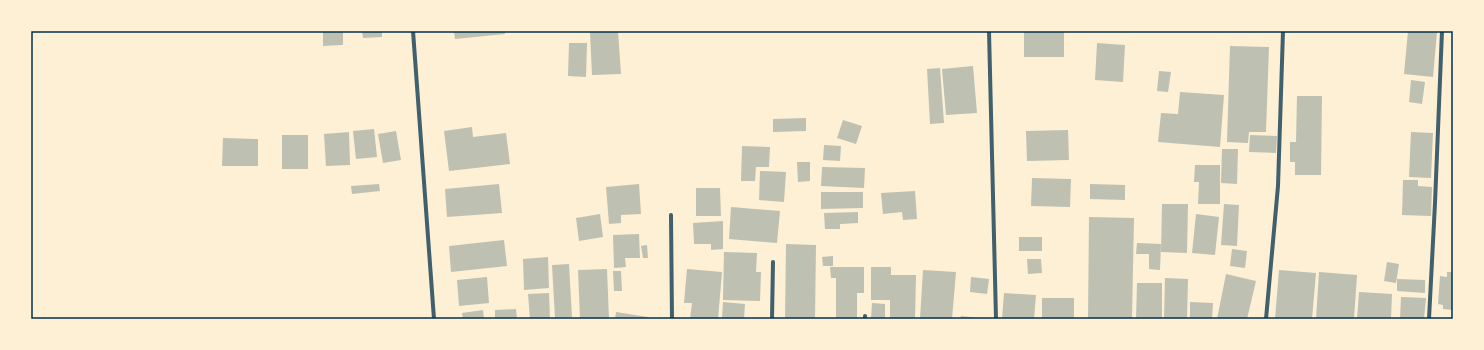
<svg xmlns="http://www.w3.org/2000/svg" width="1484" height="350" viewBox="0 0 1484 350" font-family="Roboto,sans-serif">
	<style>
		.building { fill: #bec0b2 }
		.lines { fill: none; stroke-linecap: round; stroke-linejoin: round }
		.minor { stroke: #3f606c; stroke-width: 4 }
		.neatline { fill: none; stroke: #003049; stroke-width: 1.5 }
	</style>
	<rect width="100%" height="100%" fill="#fdf0d5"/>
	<path class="building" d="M323 31H343V45L323 46Z
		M362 31H382V37L363 38Z
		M454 31H505V34L455 39Z
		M618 31 621 74 592 75 590 32Z
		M1024 31H1064V57H1024Z
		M1408 31 1437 32 1433 77 1404 74Z
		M569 43H587L586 77 568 76Z
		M1097 43 1125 45 1123 82 1095 80Z
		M1230 46 1269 47 1266 132H1249L1248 143 1227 142Z
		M973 66 977 113 946 115 942 69Z
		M940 68 944 123 930 124 927 69Z
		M1159 71 1171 72 1168 92 1157 91Z
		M1411 80 1425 82 1422 104 1409 102Z
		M1180 92 1224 95 1220 147 1158 142 1161 113 1178 114Z
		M1297 96H1322L1321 175H1295V162H1290V142H1296Z
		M806 118V131L773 132V119Z
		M843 120 862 126 856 144 837 138Z
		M472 127 473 137 506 133 510 164 449 171 444 131Z
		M374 129 377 157 356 159 353 131Z
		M1068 130 1069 160 1027 161 1026 131Z
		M396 131 401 160 383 163 378 134Z
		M349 132 350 165 326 166 324 134Z
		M1411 132 1433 133 1431 178 1409 177Z
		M282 135H308V169H282Z
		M1250 135 1277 136 1276 153 1249 152Z
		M223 138 258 139V166H222Z
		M824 145 841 146 840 161 823 160Z
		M742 146 770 147 769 167H756L755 181H741Z
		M1222 149H1238L1237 184 1221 183Z
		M797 162H810V181L798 182Z
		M1195 165H1220V204H1198L1199 182H1194Z
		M822 167 865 168 864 188 821 186Z
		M760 171 786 172 784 202 759 200Z
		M1032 178 1071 179 1070 207 1031 206Z
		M1403 180H1418V186L1432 187 1431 216 1402 215Z
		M379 184 380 191 352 194 351 186Z
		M499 184 502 213 447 217 445 189Z
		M639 184 641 214 621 215V223L609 224 606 187Z
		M1090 184 1125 185V200L1090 199Z
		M696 188H720L721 216H696Z
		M915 191 917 219 903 220 902 212 883 214 881 193Z
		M821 192H863V208L821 209Z
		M1162 204H1188L1187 253 1161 252Z
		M1224 204 1239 205 1237 246 1221 245Z
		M731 207 780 211 777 243 729 239Z
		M858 212V223L840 224V229H825L824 213Z
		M600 214 603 237 579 241 576 218Z
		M1196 214 1219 217 1215 255 1192 253Z
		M1089 217 1134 218 1132 319H1088Z
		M723 221V249L711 250V244H694L693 223Z
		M639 234 640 258H625L626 267 614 268 613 235Z
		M1019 237H1042V251H1019Z
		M504 240 507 266 451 272 449 246Z
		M1137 243 1161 244 1160 270 1149 269V254H1136Z
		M786 244 816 245 815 319H785Z
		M647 245 648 258H643L641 246Z
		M1232 249 1247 251 1245 268 1230 266Z
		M724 252 757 253 756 272H761L760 301 723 300Z
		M833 256V266H823L822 257Z
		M548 257 549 288 524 290 523 259Z
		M1027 259H1041L1042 273 1028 274Z
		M1387 262 1399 264 1396 283 1384 281Z
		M569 264 572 317 555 318 552 265Z
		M830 267H864V293H857V319H836V278H831Z
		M871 267H891V275H916L915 319H890V300H871Z
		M607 269 609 319H580L578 270Z
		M687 269 722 272 718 319H690L692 303H684Z
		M923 270 956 272 952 319H920Z
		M1279 270 1316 273 1312 319H1275Z
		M613 271H621L622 291H614Z
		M1319 272 1357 275 1354 319H1316Z
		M1447 272H1453V310L1443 309V305L1438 304 1440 276 1447 277Z
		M1226 274 1256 281 1247 319H1217Z
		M487 277 489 303 459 306 457 280Z
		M971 277 989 279 987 294 970 292Z
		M1165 278 1188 279 1187 319H1164Z
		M1397 279 1425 280V293L1397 291Z
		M1137 283H1162V319H1136Z
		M1359 292 1392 294 1391 319H1357Z
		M549 293 550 319H530L528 294Z
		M1004 293 1036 295 1034 319H1002Z
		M1401 297 1426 298 1424 319H1400Z
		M1042 298H1074V319H1042Z
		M723 302 745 304 744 319H722Z
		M1190 302 1213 303 1212 319H1190Z
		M872 303 885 304V319H871Z
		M516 309 517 319H495V310Z
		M483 310 484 319H463L462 313Z
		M616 312 648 317V319H615Z
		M961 316 978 318V319H960Z"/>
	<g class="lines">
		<path class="minor" d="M413 31 434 319
			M989 31 996 319
			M671 215 672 319
			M772 319 773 262
			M865 319V316
			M1266 319 1278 186 1283 31
			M1429 319 1435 203 1442 31"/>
	</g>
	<rect width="1484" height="350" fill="none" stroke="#fdf0d5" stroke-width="64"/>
	<rect x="32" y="32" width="1420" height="286" class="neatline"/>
</svg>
